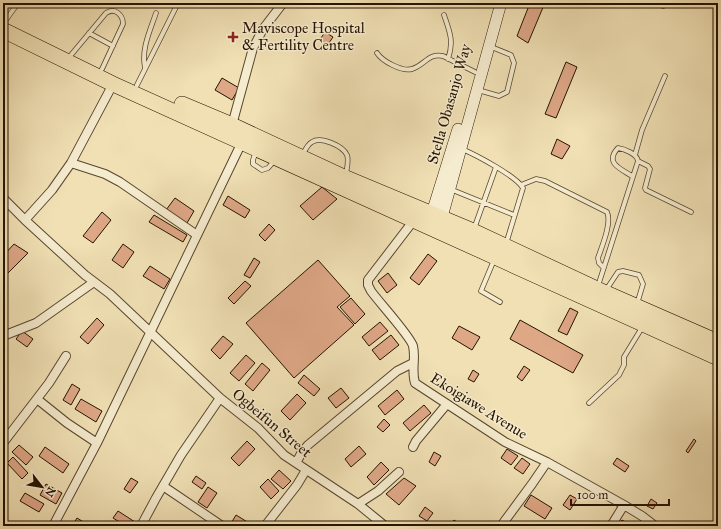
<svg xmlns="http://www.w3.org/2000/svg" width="721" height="529" viewBox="0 0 721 529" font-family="'IM FELL Great Primer',serif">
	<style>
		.building { fill: #dea786; stroke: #261300 }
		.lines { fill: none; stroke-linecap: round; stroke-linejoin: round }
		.lane-casing { stroke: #58462d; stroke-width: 5.5 }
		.street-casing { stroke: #58462d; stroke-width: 10 }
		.secondary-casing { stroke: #261300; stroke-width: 12 }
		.highway-casing { stroke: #261300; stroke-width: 16 }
		.lane { stroke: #f5ebce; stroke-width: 4 }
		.street { stroke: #f5ebce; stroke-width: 8 }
		.secondary { stroke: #f5ebce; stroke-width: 11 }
		.highway { stroke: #f0e0b4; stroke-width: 15 }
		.poi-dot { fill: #8f2418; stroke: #f5ebce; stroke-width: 1.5 }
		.labels { text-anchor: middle; stroke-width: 3; stroke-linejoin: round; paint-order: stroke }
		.poi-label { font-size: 15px; fill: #261300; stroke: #f5ebce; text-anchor: start }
		.street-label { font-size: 15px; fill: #261300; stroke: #f5ebce }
	</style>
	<rect width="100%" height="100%" fill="#f0e0b4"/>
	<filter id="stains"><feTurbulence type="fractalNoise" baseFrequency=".005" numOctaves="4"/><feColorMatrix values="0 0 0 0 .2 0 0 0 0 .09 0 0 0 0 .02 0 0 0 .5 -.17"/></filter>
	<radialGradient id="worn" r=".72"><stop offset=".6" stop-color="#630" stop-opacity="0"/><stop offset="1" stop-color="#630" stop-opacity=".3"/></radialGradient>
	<path class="building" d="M530 3H541L544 5 528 43 517 36Z
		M325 32 333 37 327 46 319 41Z
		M566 62 577 67 556 118 545 114Z
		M222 78 239 88 232 100 215 90Z
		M557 139 570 146 562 159 551 154Z
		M322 187 337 199 313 220 300 206Z
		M228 196 250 210 245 218 223 205Z
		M175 198 194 211 187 223 166 210Z
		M102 212 111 220 93 243 83 236Z
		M154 215 187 235 183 242 149 222Z
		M269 224 275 230 265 241 259 235Z
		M14 244 28 253 3 278V256Z
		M123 244 134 252 123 268 112 260Z
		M428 254 437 261 419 285 410 278Z
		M254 258 260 262 250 278 244 275Z
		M318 260 350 296 337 307 354 325 294 378 246 323Z
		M150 266 170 279 164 289 143 276Z
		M388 273 397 285 387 293 378 281Z
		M245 281 251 286 234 304 228 298Z
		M351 298 365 314 355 324 340 307Z
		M570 308 578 312 567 335 558 331Z
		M97 318 104 325 88 344 80 337Z
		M520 320 583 355 573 373 510 339Z
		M380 322 388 331 369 346 362 337Z
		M459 326 480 337 472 350 452 338Z
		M22 331 33 339 27 347 16 339Z
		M391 335 399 345 380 360 372 350Z
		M223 336 233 344 220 359 211 350Z
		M246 355 255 363 239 381 230 373Z
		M262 363 270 370 253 391 245 384Z
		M524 366 530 370 522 381 517 377Z
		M473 370 479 374 474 382 468 379Z
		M304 375 320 389 314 396 298 383Z
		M72 384 80 389 71 405 63 400Z
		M341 388 349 398 336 408 328 398Z
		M397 390 404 399 385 415 378 406Z
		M297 394 306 403 290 420 281 411Z
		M81 399 102 411 96 422 75 409Z
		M424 405 431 413 410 431 403 423Z
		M384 419 390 425 383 432 377 427Z
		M694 439 696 441 688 453 686 451Z
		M247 441 255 449 239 466 231 458Z
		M19 445 33 457 26 465 12 452Z
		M359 446 366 454 351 467 345 459Z
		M45 447 69 464 63 473 39 456Z
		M507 449 518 456 511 465 501 458Z
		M434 452 441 456 435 466 429 462Z
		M13 457 28 473 22 479 7 463Z
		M522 458 530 464 523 474 514 468Z
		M617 458 629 466 625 472 613 464Z
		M381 462 389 470 374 485 367 477Z
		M279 470 291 481 283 489 271 479Z
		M196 476 206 483 202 489 192 482Z
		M131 478 138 482 130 493 124 489Z
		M404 478 416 486 399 505 386 494Z
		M268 479 279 491 271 499 260 487Z
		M46 484 62 493 56 504 40 495Z
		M208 487 217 493 207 508 198 502Z
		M25 493 44 504 39 512 20 501Z
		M531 495 552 508 545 519 524 506Z
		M570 495 577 499 570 510 563 505Z
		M651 499 657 503 653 509 647 506Z
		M425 507 433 513 427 521 419 516Z
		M118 511 135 522 133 526H126L113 518Z
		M236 515 249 523 247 526 230 525Z
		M77 518 90 526H72Z
		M454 520 463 526H448Z
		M622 520 629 524 627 526H617Z
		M153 521 161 526H150Z"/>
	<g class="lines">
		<defs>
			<path id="lane" d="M655 3 663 6 666 3
				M444 15C450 32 454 42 448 59
				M3 24 18 3
				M89 33 113 46
				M377 53C382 61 402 72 412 69 425 65 428 53 443 56L475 72
				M71 55 106 13C115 7 123 15 123 24L102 69
				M145 68C141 49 150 31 156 13
				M137 85 178 3
				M478 90 499 96 507 92 514 63 511 55 489 46
				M462 149C476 155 516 176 523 188L506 244
				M256 151 253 160V164L262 170 268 168 275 160
				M303 154C305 150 308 144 312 142 321 136 343 146 347 155 349 160 347 168 346 174
				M635 155 642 130 665 76
				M638 161 648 166 650 169 645 188 646 190 691 212
				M521 185 536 179 545 181 607 212C612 223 602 246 598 258L599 263 603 267
				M450 189 514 215
				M474 229 496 167
				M494 260 481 291 500 302
				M598 286 638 161C637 154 625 149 618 148 604 163 621 169 632 176
				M606 290 618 272 623 271 639 275 643 284 637 304
				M589 403 619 375 624 365V357L643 326
				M717 419 718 417"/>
			<path id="street" d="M232 125 253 48 263 29 283 3
				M71 163 105 174 120 182 197 235
				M3 198 25 220 85 275 110 294 220 398 258 428 284 455 358 504 385 526
				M25 220 52 190 71 163 113 84
				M414 220 368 280V285L371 291C378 301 411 337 413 346 416 359 411 370 415 383L505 442 547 462 624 505 642 516 655 526
				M3 336 36 323 94 282
				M37 399 67 423 97 443
				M3 443 49 383 66 356
				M413 447 416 441 447 404
				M296 463 302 452 308 445 397 371 413 363
				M163 486 222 526
				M358 504 378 491 399 472
				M53 526 97 443 242 142
				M141 526 156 498 181 455 220 398
				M265 526 297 485 306 470
				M501 526 532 484 547 462
				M611 526 624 505"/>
			<path id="secondary" d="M432 213 458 129
				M442 217 501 3"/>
			<path id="highway" d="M3 30 113 84 718 358
				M182 104 232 125 346 178 473 231 597 289 718 342"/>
		</defs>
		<use href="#lane" class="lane-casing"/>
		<use href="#street" class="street-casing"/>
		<use href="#secondary" class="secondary-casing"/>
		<use href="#highway" class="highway-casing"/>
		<use href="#lane" class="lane"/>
		<use href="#street" class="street"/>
		<use href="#secondary" class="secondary"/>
		<use href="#highway" class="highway"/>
	</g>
	<path class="poi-dot" d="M231 31h4v4h4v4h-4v4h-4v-4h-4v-4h4z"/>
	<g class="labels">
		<g class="poi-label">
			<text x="242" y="33">Maviscope Hospital<tspan x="242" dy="17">&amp; Fertility Centre</tspan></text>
		</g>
		<g class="street-label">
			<text transform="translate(449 104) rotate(-74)" y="5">Stella Obasanjo Way</text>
			<text transform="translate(479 406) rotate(32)" y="5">Ekoigiawe Avenue</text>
			<text transform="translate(272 423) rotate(40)" y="5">Ogbeifun Street</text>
		</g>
	</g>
	<rect width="721" height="529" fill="none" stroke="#f0e0b4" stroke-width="16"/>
	<rect x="4" y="4" width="713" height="521" fill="none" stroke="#261300" stroke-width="2"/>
	<rect x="8" y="8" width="705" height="513" fill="none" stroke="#261300"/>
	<g transform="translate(42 487) rotate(121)" stroke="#f5ebce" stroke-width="3" paint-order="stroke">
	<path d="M0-3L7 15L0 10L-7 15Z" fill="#261300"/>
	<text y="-6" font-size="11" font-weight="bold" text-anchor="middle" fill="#261300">N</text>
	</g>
	<path d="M571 499v6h98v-6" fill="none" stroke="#261300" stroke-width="2"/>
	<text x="577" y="499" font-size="12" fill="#261300" stroke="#f5ebce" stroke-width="3" paint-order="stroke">100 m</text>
	<rect width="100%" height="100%" filter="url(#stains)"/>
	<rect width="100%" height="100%" fill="url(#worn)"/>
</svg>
